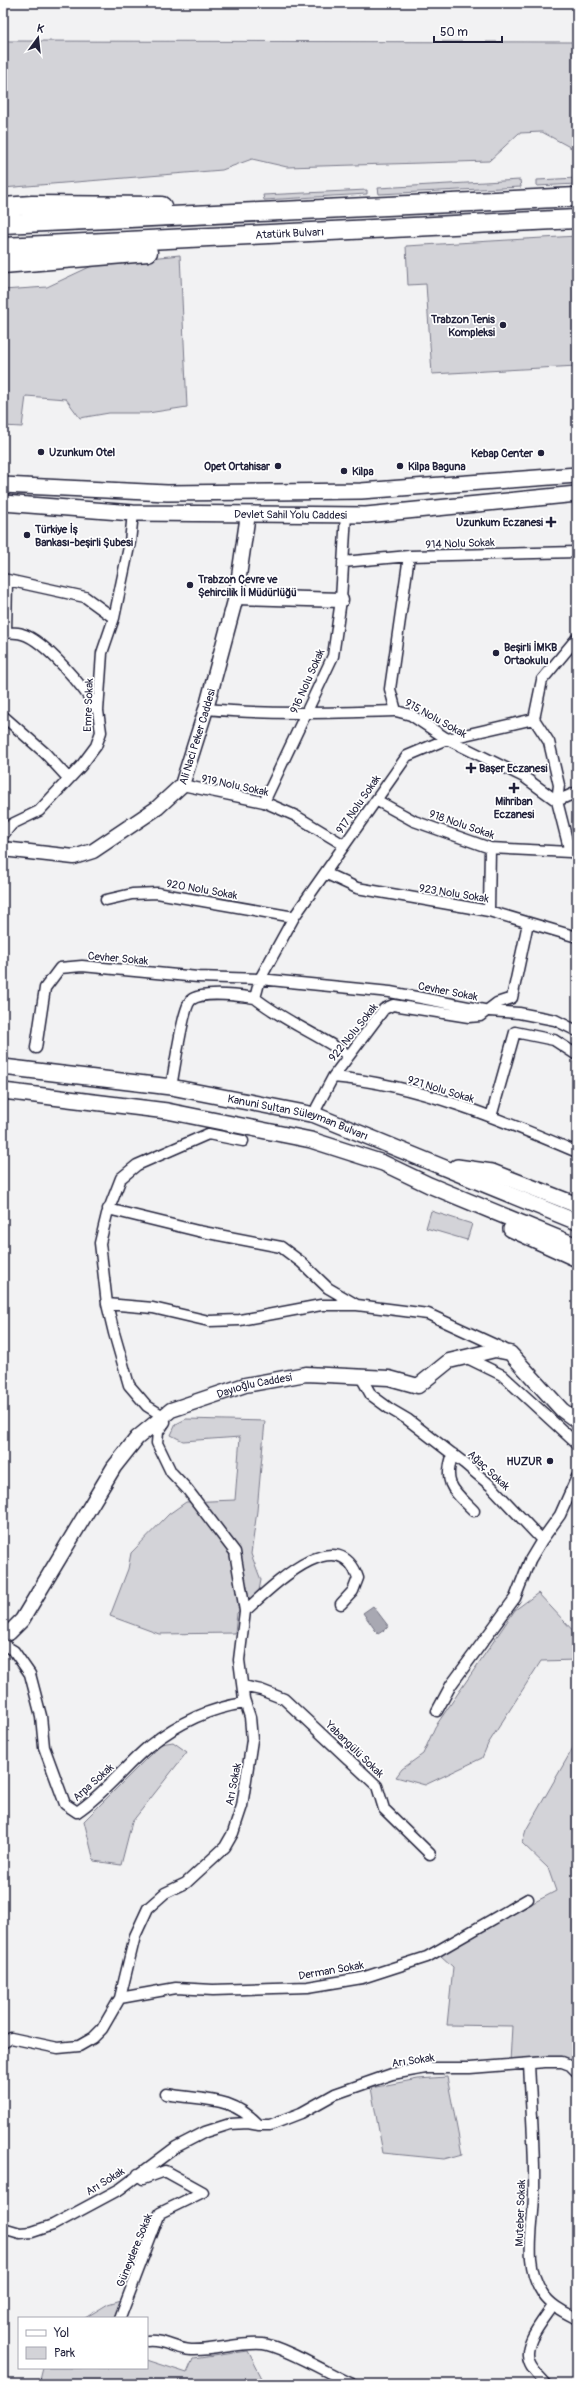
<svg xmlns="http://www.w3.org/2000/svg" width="580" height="2387" viewBox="0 0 580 2387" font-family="Pangolin,sans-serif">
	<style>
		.green { fill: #d3d3d8; stroke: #7a7a8a }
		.water { fill: #a8a8b2; stroke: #727282 }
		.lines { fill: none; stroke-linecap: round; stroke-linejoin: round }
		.street-casing { stroke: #22223b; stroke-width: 13 }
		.secondary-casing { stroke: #22223b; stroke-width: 17 }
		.primary-casing { stroke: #22223b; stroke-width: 18 }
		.highway-casing { stroke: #22223b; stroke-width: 21 }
		.street { stroke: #fff; stroke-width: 10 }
		.secondary { stroke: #fff; stroke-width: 14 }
		.primary { stroke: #fff; stroke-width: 15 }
		.highway { stroke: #fff; stroke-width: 18 }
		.poi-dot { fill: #22223b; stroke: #fff; stroke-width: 1.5 }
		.labels { text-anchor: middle; stroke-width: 3.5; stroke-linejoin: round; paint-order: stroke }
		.street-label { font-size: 11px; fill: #22223b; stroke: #fff }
		.poi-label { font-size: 11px; font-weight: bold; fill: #22223b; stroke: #fff; text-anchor: start }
	</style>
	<rect width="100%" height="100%" fill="#f2f2f3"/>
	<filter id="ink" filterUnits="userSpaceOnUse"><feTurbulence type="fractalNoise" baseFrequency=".025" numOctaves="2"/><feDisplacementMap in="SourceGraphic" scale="8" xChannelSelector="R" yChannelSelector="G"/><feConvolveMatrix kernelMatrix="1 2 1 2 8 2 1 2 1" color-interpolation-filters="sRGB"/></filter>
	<g filter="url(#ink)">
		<path class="green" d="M3 41 577 42V151L542 132 519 133 489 161 287 167 252 159 222 170 3 188Z
			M577 178V184L537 186V180Z
			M520 180 521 187 379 194 378 188Z
			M367 190V194L264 200 263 195Z
			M577 236V366L432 374 426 284 408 285 406 246Z
			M180 255 187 407 148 413H109L80 418 66 399 26 396 22 427 3 426V290L47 287 98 263Z
			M431 1211 472 1224 467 1240 426 1228Z
			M186 1419 265 1421 257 1511 251 1554 261 1580 258 1596 237 1613 235 1633 159 1634 110 1616 128 1569 131 1553 169 1514 186 1502 235 1500 240 1437 183 1441 171 1435 176 1424Z
			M538 1593 577 1635V1660L541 1661 488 1744 482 1758 425 1785 396 1777 402 1769 423 1754 435 1727 515 1610Z
			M577 1741V2066L510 2062 512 2026 447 2025 453 1967 439 1954 477 1932 556 1891 548 1868 522 1843 526 1830Z
			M173 1742 187 1752 132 1822 121 1865 94 1861 84 1821 161 1744Z
			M447 2077 462 2154 444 2159 383 2153 371 2088 418 2079Z
			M121 2300 116 2318H85L108 2304Z
			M248 2351 265 2384H39L43 2368H147V2360L187 2373 193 2359Z"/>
		<path class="water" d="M373 1606 389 1627 378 1634 363 1613Z"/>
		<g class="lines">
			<defs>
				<path id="street" d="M409 556 390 689 396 711 411 715 447 739 524 777 557 801 577 792
					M343 562 409 556 577 552
					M3 579 85 597 114 618
					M3 632C9 633 16 632 22 634 45 640 86 690 98 711
					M6 632 7 580
					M577 638 542 680 534 719 549 742 559 785 557 801 570 852 577 853
					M206 709C270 715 332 713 396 711
					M3 716 45 753 68 778
					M182 785 264 802 296 816 344 845
					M376 800 414 821 490 848 570 852
					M264 802 333 656 341 600 346 514
					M3 835 12 824 39 811 81 766 96 746 101 732 98 711 102 653 114 618 130 542 133 513
					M327 874 357 888 489 911 577 937
					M106 900 132 894 157 893 294 917
					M489 911 490 848
					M255 998C284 1021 317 1034 348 1055
					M36 1048 45 988 60 968 82 966 198 977 260 979 390 992 489 1011 519 1013 555 1020 577 1031
					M333 1077 384 1009 393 1005 469 1017 480 1016 497 1003 512 998 528 923
					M171 1087C174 1072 183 1007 191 1000 202 991 241 996 255 998L260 979 294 917 407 756 447 739 534 719
					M315 1115 317 1107 333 1077C417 1084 500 1119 577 1152
					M491 1117 515 1032 554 1040 577 1055
					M108 1209 198 1231 281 1247 301 1262 328 1288 357 1305 428 1314 504 1349
					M107 1304 153 1308 209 1321 240 1320 321 1305H356
					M463 1356 502 1375 577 1444
					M361 1377 371 1395 390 1409 407 1419 464 1463 491 1486 542 1540 560 1515 577 1477
					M453 1454C442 1484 454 1491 474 1511
					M245 1611C270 1589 338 1519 358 1578L353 1591 341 1604
					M4 1645 14 1651 30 1674 41 1716 44 1747 65 1804 77 1812C104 1794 124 1767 149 1746 178 1723 209 1708 245 1703
					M243 1686 261 1690 284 1699 377 1786 384 1809 430 1854
					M437 1711 451 1685 515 1598 530 1560 542 1540
					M120 1998 176 1988 213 1990 308 1987 362 1978 427 1957 528 1899
					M3 2043 11 2038 58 2048 79 2046 93 2038 102 2029 120 1998 135 1936 148 1908 165 1893 186 1883 225 1847 233 1833 242 1806 252 1740 250 1717 244 1699 239 1660 245 1611 235 1552 187 1489 171 1472 157 1443 158 1432 165 1422 163 1416 147 1406 129 1385 114 1333 107 1304 100 1243 107 1214 121 1178 137 1165 208 1134 243 1141
					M529 2064C531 2107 535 2150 534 2192 534 2227 522 2263 543 2294 551 2306 564 2312 577 2319
					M166 2094C205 2101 230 2095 259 2125
					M3 2228 20 2233 32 2232 53 2225 120 2189 176 2147 205 2132 230 2124 248 2123 259 2125H270L301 2113 335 2094 392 2074 426 2068H470L545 2062H562L570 2065 577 2072
					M120 2318 160 2213 203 2192 165 2171 143 2179 138 2174
					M147 2341C164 2339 174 2349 191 2350 215 2351 238 2342 263 2344 282 2346 332 2375 352 2384
					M546 2384C541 2378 533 2371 530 2364 521 2345 543 2321 553 2306"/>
				<g id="secondary">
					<path d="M236 597 341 600"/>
					<path id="s1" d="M3 849 74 857 93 851 157 808 182 785 206 709 236 597 248 514"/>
					<path id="s2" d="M9 1633 22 1620 114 1467 137 1438 171 1410 245 1385 306 1374 389 1378 418 1386 449 1361 495 1350 510 1353 562 1410 577 1421"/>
				</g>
				<g id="primary">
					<path d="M3 485 167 493 361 491 577 475"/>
					<path id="s3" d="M3 503 133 513 366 515 577 494"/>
					<path id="s4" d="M3 1067 171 1087 315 1115 577 1222"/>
					<path d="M3 1091 167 1111 311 1140 383 1163 429 1185 577 1246"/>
					<path d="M457 1167 492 1172 577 1205"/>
					<path d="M511 1229 577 1259"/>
				</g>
				<g id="highway">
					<path d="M3 207 32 205 162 206"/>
					<path d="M3 224 577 197"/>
					<path id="s5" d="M3 247 577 219"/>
					<path d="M3 264 148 252"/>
				</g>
			</defs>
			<use href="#street" class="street-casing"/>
			<use href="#secondary" class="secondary-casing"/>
			<use href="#primary" class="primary-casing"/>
			<use href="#highway" class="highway-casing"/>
			<use href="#street" class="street"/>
			<use href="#secondary" class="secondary"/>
			<use href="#primary" class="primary"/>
			<use href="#highway" class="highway"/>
		</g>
	</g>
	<g class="poi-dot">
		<circle cx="503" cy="325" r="4"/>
		<circle cx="41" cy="452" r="4"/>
		<circle cx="541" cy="453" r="4"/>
		<circle cx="278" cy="466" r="4"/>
		<circle cx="400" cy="466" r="4"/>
		<circle cx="344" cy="471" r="4"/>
		<path d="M549 516h4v4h4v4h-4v4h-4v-4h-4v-4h4z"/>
		<circle cx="27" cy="535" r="4"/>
		<circle cx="190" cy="585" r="4"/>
		<circle cx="496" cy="653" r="4"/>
		<path d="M469 762h4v4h4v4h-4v4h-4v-4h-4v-4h4z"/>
		<path d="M512 782h4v4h4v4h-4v4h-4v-4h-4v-4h4z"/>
		<circle cx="550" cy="1461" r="4"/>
	</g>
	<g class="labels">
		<g class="street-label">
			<text dy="4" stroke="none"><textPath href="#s5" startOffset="287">Atatürk Bulvarı</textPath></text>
			<text dy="4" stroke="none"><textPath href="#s3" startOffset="288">Devlet Sahil Yolu Caddesi</textPath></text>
			<text transform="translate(460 543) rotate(-2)" y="4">914 Nolu Sokak</text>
			<text transform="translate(307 681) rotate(-66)" y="4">916 Nolu Sokak</text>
			<text transform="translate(88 705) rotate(-88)" y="4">Emre Sokak</text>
			<text transform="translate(436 718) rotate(29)" y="4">915 Nolu Sokak</text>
			<text dy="4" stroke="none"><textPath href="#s1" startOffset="253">Ali Naci Peker Caddesi</textPath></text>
			<text transform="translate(235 785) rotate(12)" y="4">919 Nolu Sokak</text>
			<text transform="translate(358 804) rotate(-55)" y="4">917 Nolu Sokak</text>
			<text transform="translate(462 824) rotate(19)" y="4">918 Nolu Sokak</text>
			<text transform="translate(202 889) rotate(10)" y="4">920 Nolu Sokak</text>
			<text transform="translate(454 893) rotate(9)" y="4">923 Nolu Sokak</text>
			<text transform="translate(118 958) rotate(5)" y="4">Cevher Sokak</text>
			<text transform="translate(448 991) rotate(11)" y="4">Cevher Sokak</text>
			<text transform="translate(353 1032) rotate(-51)" y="4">922 Nolu Sokak</text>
			<text transform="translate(441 1089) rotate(17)" y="4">921 Nolu Sokak</text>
			<text dy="4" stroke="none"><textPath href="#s4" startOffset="300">Kanuni Sultan Süleyman Bulvarı</textPath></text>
			<text dy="4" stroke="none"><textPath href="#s2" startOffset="365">Dayıoğlu Caddesi</textPath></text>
			<text transform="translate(489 1470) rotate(43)" y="4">Ağaç Sokak</text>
			<text transform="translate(355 1749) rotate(44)" y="4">Yabangülü Sokak</text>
			<text transform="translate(93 1782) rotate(-42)" y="4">Arpa Sokak</text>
			<text transform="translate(233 1784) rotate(-79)" y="4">Arı Sokak</text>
			<text transform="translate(331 1970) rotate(-10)" y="4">Derman Sokak</text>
			<text transform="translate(413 2060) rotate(-8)" y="4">Arı Sokak</text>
			<text transform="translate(105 2181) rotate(-32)" y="4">Arı Sokak</text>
			<text transform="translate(520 2213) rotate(-88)" y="4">Muteber Sokak</text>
			<text transform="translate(134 2250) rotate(-68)" y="4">Güneydere Sokak</text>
		</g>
		<g class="poi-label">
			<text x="495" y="323" text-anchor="end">Trabzon Tenis<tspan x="495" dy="13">Kompleksi</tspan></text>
			<text x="49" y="456">Uzunkum Otel</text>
			<text x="533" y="457" text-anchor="end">Kebap Center</text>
			<text x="270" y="470" text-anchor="end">Opet Ortahisar</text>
			<text x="408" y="470">Kilpa Baguna</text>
			<text x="352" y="475">Kilpa</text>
			<text x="543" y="526" text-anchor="end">Uzunkum Eczanesi</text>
			<text x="35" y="533">Türkiye İş<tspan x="35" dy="13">Bankası-beşirli Şubesi</tspan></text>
			<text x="198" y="583">Trabzon Çevre ve<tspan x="198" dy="13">Şehircilik İl Müdürlüğü</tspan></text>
			<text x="504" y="651">Beşirli İMKB<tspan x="504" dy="13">Ortaokulu</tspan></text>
			<text x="479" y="772">Başer Eczanesi</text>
			<text x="514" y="805" text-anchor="middle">Mihriban<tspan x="514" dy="13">Eczanesi</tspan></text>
			<text x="542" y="1465" text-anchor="end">HUZUR</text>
		</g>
	</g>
	<rect width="580" height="2387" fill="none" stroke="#fff" stroke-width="16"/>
	<rect x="8" y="8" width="564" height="2371" fill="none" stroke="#22223b" stroke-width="1.5" filter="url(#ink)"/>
	<rect x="18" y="2317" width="130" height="52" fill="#ffffff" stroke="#a7a7b1"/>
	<rect x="26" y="2330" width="20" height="6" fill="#ffffff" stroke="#a7a7b1"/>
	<text x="54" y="2337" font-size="12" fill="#22223b">Yol</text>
	<rect x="26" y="2347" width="20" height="12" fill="#d3d3d8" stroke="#a7a7b1"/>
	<text x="54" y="2357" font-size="12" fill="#22223b">Park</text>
	<g transform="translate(38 38) rotate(15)" stroke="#ffffff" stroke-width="3" paint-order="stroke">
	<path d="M0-3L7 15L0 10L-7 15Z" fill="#22223b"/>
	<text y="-6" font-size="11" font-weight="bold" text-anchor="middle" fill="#22223b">K</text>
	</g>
	<path d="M434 36v6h68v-6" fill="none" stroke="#22223b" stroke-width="2"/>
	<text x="440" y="36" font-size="12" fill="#22223b" stroke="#ffffff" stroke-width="3" paint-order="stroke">50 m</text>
</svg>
